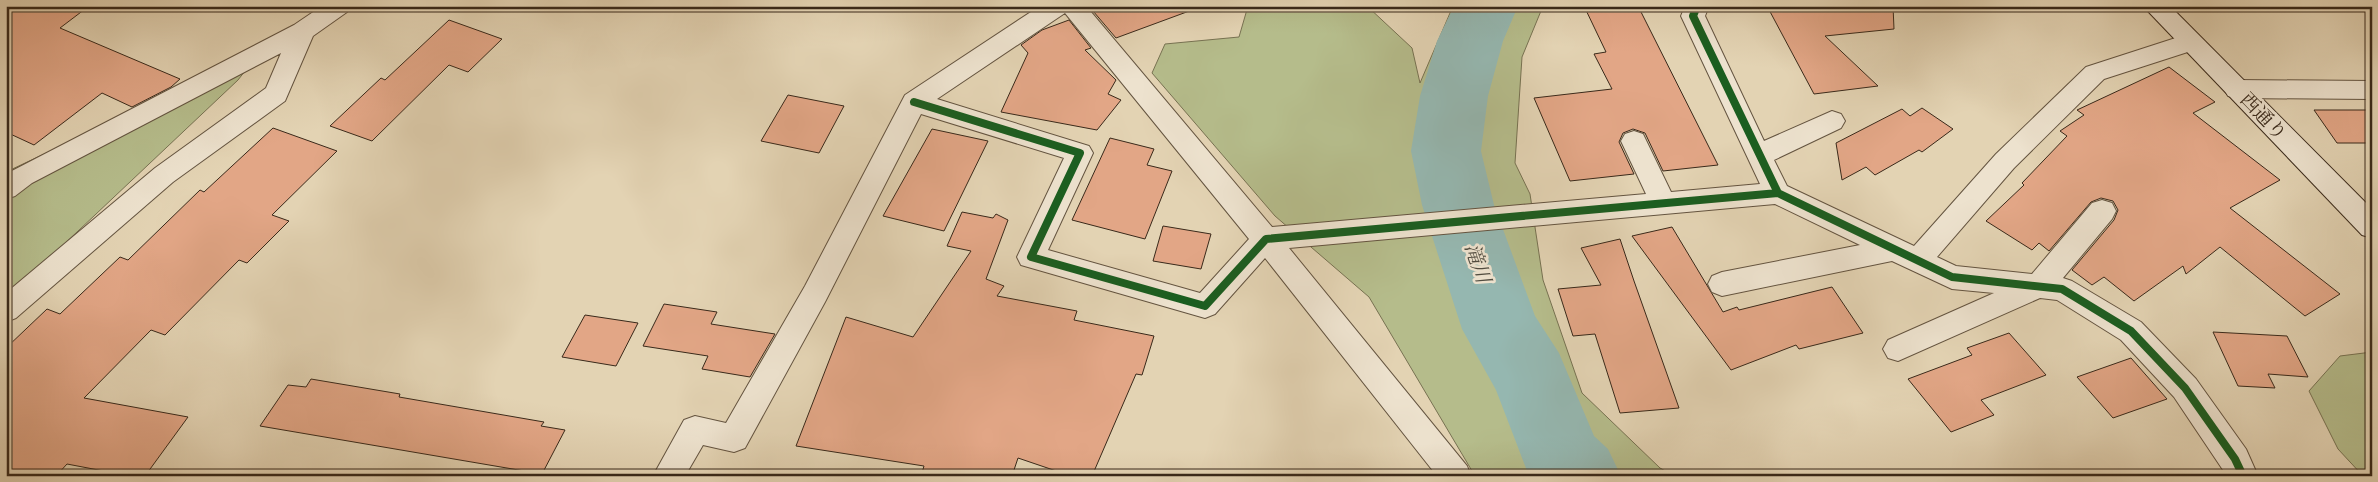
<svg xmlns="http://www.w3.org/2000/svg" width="2378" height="482" viewBox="0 0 2378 482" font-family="'IM FELL Great Primer','Noto Serif JP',serif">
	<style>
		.green { fill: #b5bc8b; stroke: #777252 }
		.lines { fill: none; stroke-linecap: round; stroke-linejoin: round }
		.river { fill: #95b7b0; fill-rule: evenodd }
		.building { fill: #e2a686; stroke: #39291a }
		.street-casing { stroke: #645440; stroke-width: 2 }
		.secondary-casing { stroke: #39291a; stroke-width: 2 }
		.street { fill: #ede2ce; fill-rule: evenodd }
		.secondary { fill: #ede2ce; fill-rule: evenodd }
		.cycleway-casing { stroke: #ede2ce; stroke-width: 11 }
		.cycleway { stroke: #1b5e20; stroke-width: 8 }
		.labels { text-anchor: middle; stroke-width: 5; stroke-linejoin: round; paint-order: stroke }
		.street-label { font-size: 19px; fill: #39291a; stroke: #ede2ce }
		.water-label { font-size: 20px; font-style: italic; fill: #504c40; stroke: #ede2ce }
	</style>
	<rect width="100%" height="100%" fill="#e3d3b3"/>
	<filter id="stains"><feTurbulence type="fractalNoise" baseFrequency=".004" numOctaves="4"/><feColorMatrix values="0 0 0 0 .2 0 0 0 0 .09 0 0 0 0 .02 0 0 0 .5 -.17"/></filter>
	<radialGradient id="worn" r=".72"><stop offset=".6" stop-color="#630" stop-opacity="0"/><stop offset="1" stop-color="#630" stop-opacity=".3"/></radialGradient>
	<path class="green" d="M1248 6H1367L1412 48 1420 83 1453 6H1543L1522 57 1515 163 1530 194 1543 280 1582 393 1660 468 1674 476H1475L1369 297 1275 216 1152 73 1165 44 1239 37Z
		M259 53 238 80 6 299V172Z
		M2372 352V476H2363L2338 449 2309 391 2340 356Z"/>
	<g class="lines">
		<path class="river" d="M1454 6H1518L1503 41 1488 96 1481 151 1494 205 1535 316 1559 353 1594 436 1608 449 1621 476H1529L1496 390 1462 329 1422 205 1411 151 1420 96 1437 41Z"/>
	</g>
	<path class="building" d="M6 6H89L60 28 180 79 171 87 132 107 102 93 34 145 6 132Z
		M1107 6H1191L1192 10 1116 38 1093 11Z
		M1584 6H1638L1718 165 1663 171 1645 133 1633 129 1623 133 1619 142 1634 174 1570 181 1534 98 1612 89 1594 54 1606 52Z
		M1767 6H1893L1894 29 1825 36 1878 86 1814 94Z
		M449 20 502 39 468 72 449 65 372 141 330 126 381 78 385 80Z
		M1069 20 1091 48 1085 50 1116 80 1108 94 1121 100 1097 130 1001 112 1028 53 1021 45 1042 30Z
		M2169 67 2215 102 2193 113 2280 180 2230 208 2340 294 2305 316 2220 247 2186 274 2183 266 2134 301 2104 277 2092 285 2072 270 2114 220 2118 210 2113 201 2101 198 2091 202 2049 251 2039 243 2032 250 1986 221 2024 185 2022 183 2067 136 2060 131 2084 115 2077 110Z
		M788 95 844 106 819 153 761 141Z
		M1922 108 1953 129 1922 152 1919 150 1875 175 1866 167 1842 180 1836 143 1902 109 1910 116Z
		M2314 110H2372V143H2337Z
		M273 128 337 151 272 215 289 221 247 263 239 260 165 335 151 330 84 398 188 417 145 476H130L67 464 56 476H6V348L47 309 60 314 120 257 128 260 200 190 204 192Z
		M932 129 988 141 944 231 883 216Z
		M1110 138 1154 149 1147 165 1172 171 1145 239 1072 220Z
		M962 212 993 218 996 214 1008 220 986 279 1004 286 997 296 1077 311 1074 320 1154 336 1142 375 1136 374 1092 476H1071L1018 458 1012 476H921L924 466 796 446 846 317 913 337 971 251 947 246Z
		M1163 226 1211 234 1201 269 1153 261Z
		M1672 227 1723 312 1737 307 1739 310 1832 287 1863 333 1799 349 1796 345 1731 370 1632 236Z
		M1620 239 1634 281 1679 408 1620 413 1595 334 1573 336 1558 289 1601 285 1581 248Z
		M664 304 717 312 711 324 775 334 750 377 702 369 708 356 643 346Z
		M585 315 638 323 616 366 562 357Z
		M2213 332 2287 336 2308 377 2268 374 2275 388 2238 386Z
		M2009 333 2046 375 1981 400 1994 415 1951 432 1908 379 1972 355 1967 348Z
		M2131 358 2167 399 2113 418 2077 377Z
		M311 379 400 394 399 397 544 422 541 426 565 430 542 474 260 426 288 385 306 387Z"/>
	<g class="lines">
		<defs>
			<path id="street" d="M322 6H351L347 12 313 36 285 101 173 182 16 318 6 322V293L155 168 266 88 281 53 32 183 15 196 6 199V174L294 25Z
				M1040 6H1086L1272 227 1646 194 1621 141 1625 134 1634 131 1643 134 1671 192 1760 184 1681 16 1685 6H1709L1705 16 1764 141 1832 111 1841 114 1845 121 1841 128 1774 160 1787 186 1914 246 1996 154 2086 67 2188 34 2197 37 2200 43 2197 49 2104 79 2014 168 1937 257 1956 266 2032 274 2092 203 2102 200 2112 203 2116 211 2112 219 2063 278 2072 281 2141 322 2196 379 2246 449 2258 476H2227L2174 397 2121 340 2057 300 2040 298 1898 361 1888 358 1883 349 1888 340 1994 293 1952 289 1892 261 1722 296 1712 292 1708 284 1712 276 1722 272 1860 245 1775 204 1289 248 1467 466 1471 476H1437L1265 258 1215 314 1205 318 1021 265 1017 257 1064 158 921 114 825 302 745 448 734 452 703 445 685 476H653L684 420 695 416 726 423 805 286 905 95ZM1065 13 1249 239 1200 293 1048 250 1093 153 1089 146 937 99Z
				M2237 80 2372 81V99L2237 98 2228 96 2224 89 2228 82Z"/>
			<path id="secondary" d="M2143 6H2170L2372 209V238L2362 235Z"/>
		</defs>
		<use href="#street" class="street-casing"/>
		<use href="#secondary" class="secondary-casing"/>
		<use href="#street" class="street"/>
		<use href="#secondary" class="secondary"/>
		<defs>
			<path id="cycleway" d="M1697 6 1693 16 1778 193 1952 277 2062 289 2131 331 2185 388 2235 459 2243 476
				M914 102 1080 153 1031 257 1205 306 1266 239 1778 193"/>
		</defs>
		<use href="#cycleway" class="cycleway-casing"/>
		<use href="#cycleway" class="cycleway"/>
	</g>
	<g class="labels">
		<g class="street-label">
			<text transform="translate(2264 116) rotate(46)" y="7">西通り</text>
		</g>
		<g class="water-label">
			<text transform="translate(1478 263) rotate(71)" y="7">滝川</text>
		</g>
	</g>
	<rect width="2378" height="482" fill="none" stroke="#e3d3b3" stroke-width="25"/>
	<rect x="8" y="8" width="2363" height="467" fill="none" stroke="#39291a" stroke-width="2.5"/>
	<rect x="12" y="12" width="2353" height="457" fill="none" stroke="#39291a"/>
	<rect width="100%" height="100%" filter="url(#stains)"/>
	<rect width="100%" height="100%" fill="url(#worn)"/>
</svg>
